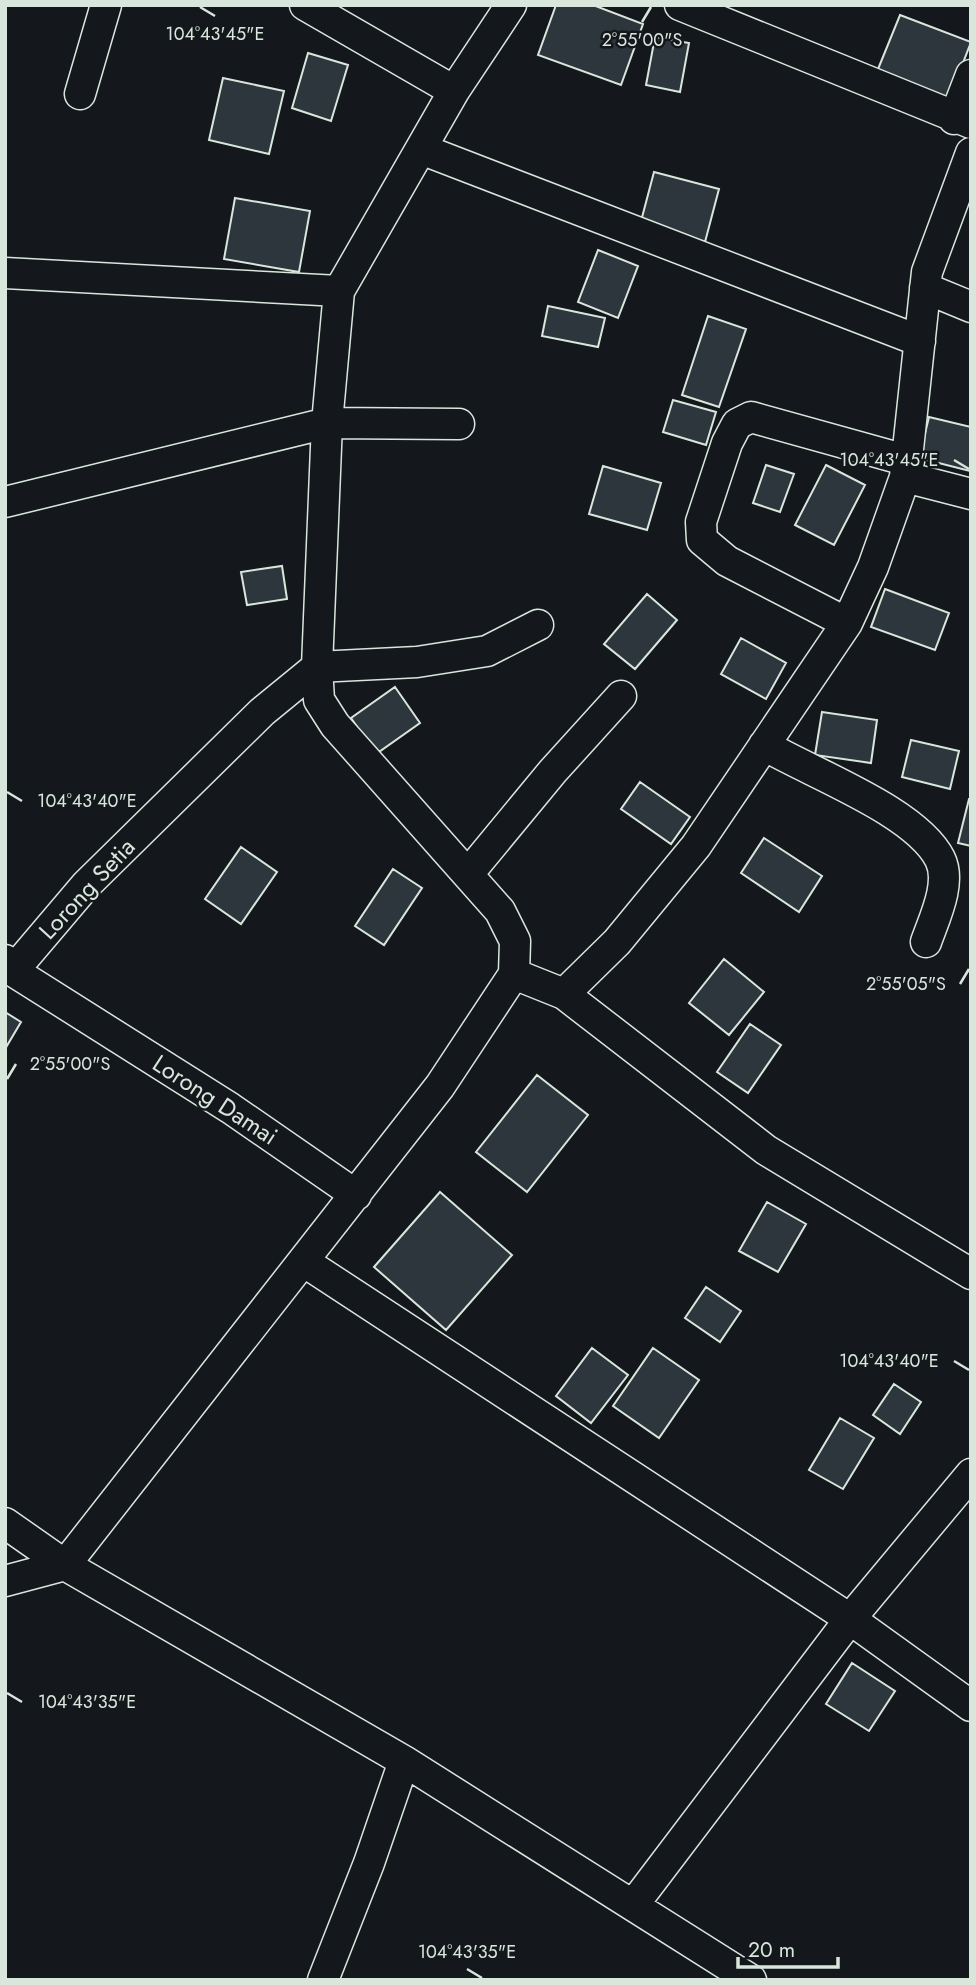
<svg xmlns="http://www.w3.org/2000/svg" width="976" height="1985" viewBox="0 0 976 1985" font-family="Jost,sans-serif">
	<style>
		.building { fill: #2c363c; stroke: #d8e6dc; stroke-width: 2 }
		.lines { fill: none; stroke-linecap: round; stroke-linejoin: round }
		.street-casing { stroke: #d8e6dc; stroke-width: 33 }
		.street { stroke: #14181c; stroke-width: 30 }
		.ticks { fill: none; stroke: #d8e6dc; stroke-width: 2.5 }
		.labels { text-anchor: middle; stroke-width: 5; stroke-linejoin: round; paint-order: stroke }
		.street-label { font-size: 24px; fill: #d8e6dc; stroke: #14181c }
		.ticks-label { font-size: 18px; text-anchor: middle; fill: #d8e6dc; stroke: #14181c; stroke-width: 5; stroke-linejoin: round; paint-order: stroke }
	</style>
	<rect width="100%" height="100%" fill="#14181c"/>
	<path class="building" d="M556 5H593L643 24 621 85 538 55Z
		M900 15 971 42 948 102 876 74Z
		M655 37 689 43 680 92 646 85Z
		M308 53 348 65 331 121 292 108Z
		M223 78 284 91 269 154 209 140Z
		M654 172 719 189 705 242 640 225Z
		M235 198 310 211 299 272 224 259Z
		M598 250 638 266 618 318 578 302Z
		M548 306 605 318 598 347 542 336Z
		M708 316 746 329 719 407 682 395Z
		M673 400 716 412 706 445 663 432Z
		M929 417 971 427 970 471 919 458Z
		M766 465 794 474 780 512 753 503Z
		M826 465 865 485 834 545 795 525Z
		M603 466 661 483 647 530 589 514Z
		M282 566 287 599 247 605 241 572Z
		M885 589 949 613 935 650 871 627Z
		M647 594 677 620 635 669 604 644Z
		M741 638 786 663 766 699 721 674Z
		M395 687 420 723 376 754 351 718Z
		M822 712 877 720 871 763 815 755Z
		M911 740 959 751 950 789 902 777Z
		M640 782 690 817 671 844 621 809Z
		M969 799H971V846L958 843Z
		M764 838 822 876 799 912 741 873Z
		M241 847 277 872 241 924 205 899Z
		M393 869 422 888 384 945 355 926Z
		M724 959 764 992 729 1035 689 1003Z
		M5 1012 21 1022 5 1049Z
		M750 1024 781 1045 748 1093 717 1072Z
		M537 1075 588 1115 527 1192 476 1152Z
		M440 1192 512 1255 446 1330 374 1267Z
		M767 1202 806 1224 778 1272 739 1251Z
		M706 1287 741 1311 720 1342 685 1318Z
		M592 1348 628 1375 591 1423 556 1396Z
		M653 1348 699 1380 659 1438 613 1406Z
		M894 1384 921 1402 900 1434 873 1415Z
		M840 1418 874 1438 843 1489 809 1470Z
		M852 1663 895 1691 869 1731 826 1704Z"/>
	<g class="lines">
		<defs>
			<path id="street" d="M305 5 454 91
				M680 5 971 123
				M80 94 106 5
				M954 119 971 75
				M421 149 920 341
				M5 273 339 291
				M925 288 971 307
				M905 477 971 494
				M5 502 327 423 459 424
				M847 623 727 561 702 540 701 522 727 443 737 424 751 417 909 461
				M764 745C811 773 916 811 940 859 952 883 934 919 926 942
				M468 874 553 771 621 696
				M5 960 13 971 230 1108 356 1195
				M13 971 86 885 262 712 317 667 417 662 487 651 538 625
				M514 974 564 994 766 1150 971 1274
				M564 994 617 942 696 846 847 623 873 567 905 477 927 272 971 153
				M303 1261 850 1619 971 1706
				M5 1523 65 1565 440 1086 514 974 515 941 500 911 335 725 319 700 317 667 327 423 339 291 454 91 511 5
				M5 1581 65 1565 404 1761 751 1980
				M634 1904 850 1619 971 1474
				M323 1980 369 1863 404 1761"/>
		</defs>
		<use href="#street" class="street-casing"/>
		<use href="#street" class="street"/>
	</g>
	<path class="ticks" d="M200 7 215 16M642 22 651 7M954 460 969 469M7 792 22 801M960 984 969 969M7 1079 16 1064M954 1361 969 1370M7 1693 22 1702M467 1969 482 1978"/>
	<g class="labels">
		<g class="street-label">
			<text transform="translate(87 889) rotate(-47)" y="8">Lorong Setia</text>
			<text transform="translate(215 1100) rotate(33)" y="8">Lorong Damai</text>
		</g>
	</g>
	<g class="ticks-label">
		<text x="215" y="40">104°43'45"E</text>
		<text x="642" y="46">2°55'00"S</text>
		<text x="889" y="466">104°43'45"E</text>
		<text x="87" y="807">104°43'40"E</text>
		<text x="906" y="990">2°55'05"S</text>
		<text x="70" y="1070">2°55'00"S</text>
		<text x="889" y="1367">104°43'40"E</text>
		<text x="87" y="1708">104°43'35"E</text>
		<text x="467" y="1958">104°43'35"E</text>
	</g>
	<rect width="976" height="1985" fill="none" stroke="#d8e6dc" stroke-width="14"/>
	<path d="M738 1957v10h100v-10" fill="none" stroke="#d8e6dc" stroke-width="3.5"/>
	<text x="748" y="1957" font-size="21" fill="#d8e6dc" stroke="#14181c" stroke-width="5" paint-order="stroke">20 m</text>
</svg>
